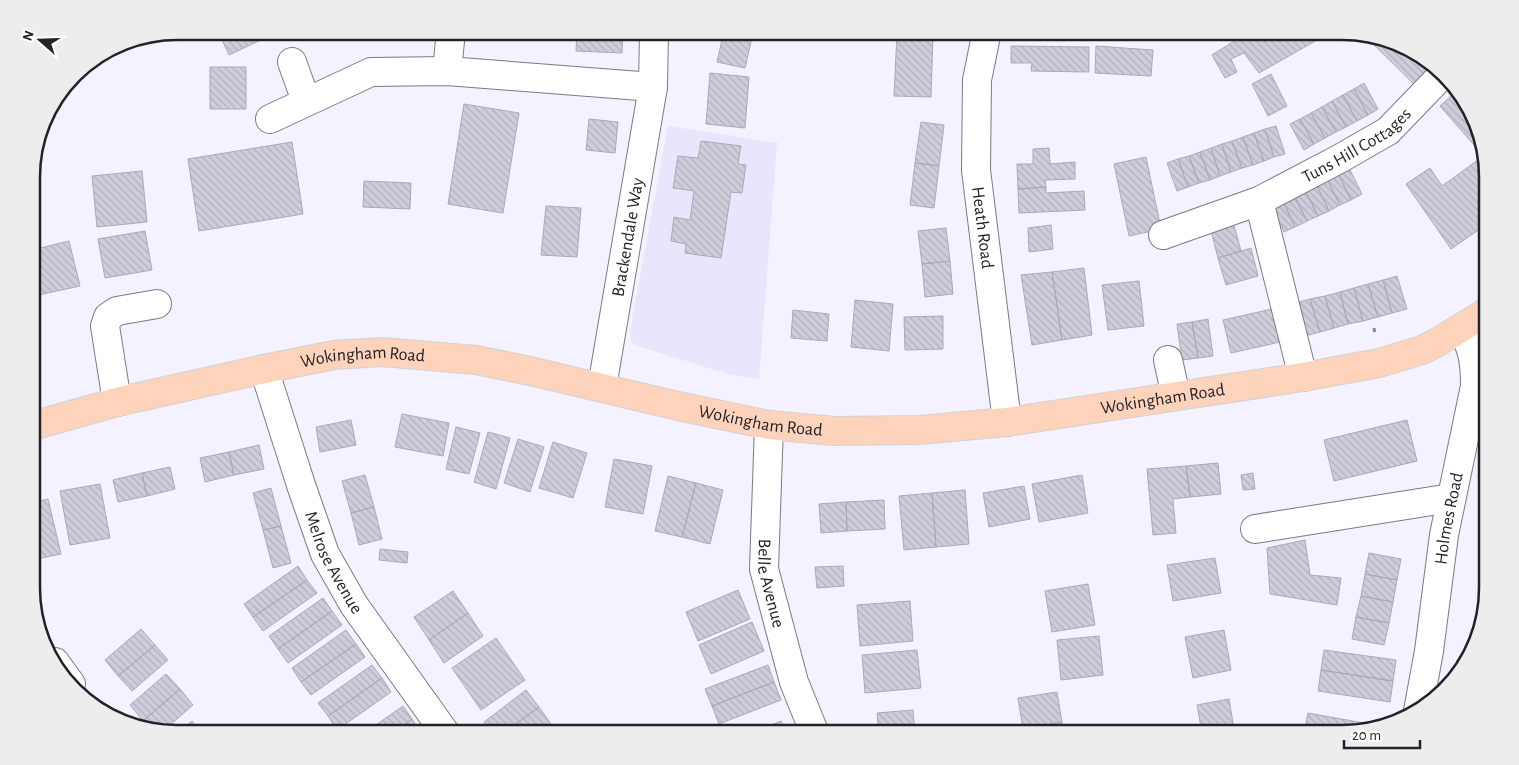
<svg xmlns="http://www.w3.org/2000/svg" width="1519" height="765" viewBox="0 0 1519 765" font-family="'Alegreya Sans',sans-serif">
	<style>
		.built { fill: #e8e6fc }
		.building { fill: url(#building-back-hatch); stroke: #aba9b8 }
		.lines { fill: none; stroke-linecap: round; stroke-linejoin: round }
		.minor-casing { stroke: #7b7987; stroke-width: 30 }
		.major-casing { stroke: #d3d3d4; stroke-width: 30 }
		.path { stroke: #87868f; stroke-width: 3; stroke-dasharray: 4 4; stroke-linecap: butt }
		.minor { stroke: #fff; stroke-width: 28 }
		.major { stroke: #fed3bb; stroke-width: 28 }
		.labels { text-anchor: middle; stroke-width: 4; stroke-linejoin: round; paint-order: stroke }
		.street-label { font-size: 18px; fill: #232228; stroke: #fff }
		.rim { fill: none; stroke: #232228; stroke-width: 2.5 }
	</style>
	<defs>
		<pattern id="building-back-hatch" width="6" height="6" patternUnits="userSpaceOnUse" patternTransform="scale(1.25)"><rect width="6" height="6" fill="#cecddb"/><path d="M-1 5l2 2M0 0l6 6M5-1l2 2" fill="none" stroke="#b1b0bc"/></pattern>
	</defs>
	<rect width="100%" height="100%" fill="#f3f2fe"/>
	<path class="built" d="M668 126 777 143 759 379 732 375 637 346 631 341 630 331Z"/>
	<path class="building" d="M218 31H260L263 39 229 55Z
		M270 31H288L273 38Z
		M577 31H623L622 53 576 51Z
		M724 31H744L753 33 745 68 717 62Z
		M761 31H798V36L761 33Z
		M1250 31H1257L1265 42 1279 31H1333L1259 73 1244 53 1231 59 1237 72 1225 78 1212 55Z
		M897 33 933 35 931 97 894 96Z
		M1366 37 1406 46 1439 73 1421 91Z
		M1011 46 1089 47V72L1031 71 1032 63H1011Z
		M1096 46 1153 50 1151 76 1095 73Z
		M210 67H246V109H210Z
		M710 73 749 77 745 128 706 124Z
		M1271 74 1287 106 1268 116 1252 84Z
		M1364 83 1378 109 1368 115 1354 89Z
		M1354 89 1368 115 1357 121 1343 95Z
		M1343 95 1357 121 1346 127 1332 101Z
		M1452 95 1468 113 1487 160 1440 106Z
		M1332 101 1346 127 1336 132 1322 107Z
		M464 104 519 113 503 213 448 204Z
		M1322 107 1336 132 1325 138 1311 113Z
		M1311 113 1325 138 1314 144 1300 119Z
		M589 119 618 122 615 153 586 150Z
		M1300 119 1314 144 1304 150 1290 124Z
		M921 122 944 125 939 166 915 163Z
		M1276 126 1285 154 1274 157 1265 129Z
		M1265 129 1274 157 1264 161 1254 133Z
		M1254 133 1264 161 1253 165 1243 137Z
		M1243 137 1253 165 1242 168 1232 141Z
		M701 141 741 146 738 164 746 165 742 193 731 192 721 258 685 253 686 244 671 241 674 217 690 220 694 191 673 188 678 156 698 158Z
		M1232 141 1242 168 1231 172 1222 144Z
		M292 142 303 214 199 231 188 159Z
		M1222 144 1231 172 1220 176 1211 148Z
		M1049 148 1050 164 1075 162V179L1045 180 1046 187 1018 189 1017 164H1033V149Z
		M1211 148 1220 176 1210 180 1200 152Z
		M1200 152 1210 180 1199 183 1189 156Z
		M1189 156 1199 183 1188 187 1178 159Z
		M1146 157 1161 229 1129 236 1114 164Z
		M1178 159 1188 187 1177 191 1167 163Z
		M1478 160 1487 173V224L1451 249 1406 184 1430 168 1442 186Z
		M915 163 939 166 934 208 910 205Z
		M1348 166 1362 194 1351 200 1337 171Z
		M142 171 147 222 97 227 92 176Z
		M1337 171 1351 200 1340 205 1326 177Z
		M1326 177 1340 205 1329 211 1315 182Z
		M364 181 411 183 410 209 363 207Z
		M1315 182 1329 211 1318 216 1304 188Z
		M1046 187V193L1084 191 1085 210 1019 213 1018 189Z
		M1304 188 1318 216 1307 221 1293 193Z
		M1293 193 1307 221 1295 227 1282 199Z
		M1282 199 1295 227 1284 232 1271 204Z
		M546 206 581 208 577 257 541 255Z
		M1051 225 1053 249 1029 252 1028 228Z
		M1234 225 1241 251 1218 258 1211 231Z
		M946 228 950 261 922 264 918 231Z
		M145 231 152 270 105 278 98 239Z
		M69 241 80 286 38 295 32 266V250Z
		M1251 248 1258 276 1226 285 1218 258Z
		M950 261 953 294 925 297 922 264Z
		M1084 268 1092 335 1062 340 1052 272Z
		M1052 272 1062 340 1032 345 1021 275Z
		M1397 276 1407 309 1392 313 1383 280Z
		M1383 280 1392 313 1378 317 1368 284Z
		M1139 281 1144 326 1108 330 1102 285Z
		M1368 284 1378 317 1363 321 1354 288Z
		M1354 288 1363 321 1348 324 1340 292Z
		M1340 292 1348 324 1334 328 1325 296Z
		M1325 296 1334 328 1320 332 1310 299Z
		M1310 299 1320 332 1305 336 1296 303Z
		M855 300 893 304 889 351 851 347Z
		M1272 309 1280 342 1231 353 1223 320Z
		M793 310 829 314 827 341 791 338Z
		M943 316V349L905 350 904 317Z
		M1208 319 1213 356 1198 358 1192 322Z
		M1192 322 1198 358 1182 360 1177 324Z
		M402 414 449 423 443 456 395 447Z
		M351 420 356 445 320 452 316 427Z
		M1407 420 1417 461 1334 481 1324 440Z
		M456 427 480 433 469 474 446 469Z
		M488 432 510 438 496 489 474 482Z
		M518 439 544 447 530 492 504 483Z
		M553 442 587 453 573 498 539 488Z
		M259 445 264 469 234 475 229 452Z
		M229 452 234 475 205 482 200 458Z
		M614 459 652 466 643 514 605 507Z
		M1218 463 1221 494 1190 497 1186 466Z
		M1186 466 1190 497 1173 499 1176 533 1153 535 1147 469Z
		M170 467 175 489 147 496 142 473Z
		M142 473 147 496 118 502 113 480Z
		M1253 473 1255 489 1243 490 1241 475Z
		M365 475 374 507 351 513 342 481Z
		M1082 475 1088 513 1039 522 1032 484Z
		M668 476 696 483 682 537 655 531Z
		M696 483 723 490 710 544 682 537Z
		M100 484 110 538 70 545 60 491Z
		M1024 486 1030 519 989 527 983 493Z
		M271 488 281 526 263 530 253 493Z
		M965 490 969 544 936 547 932 493Z
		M932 493 936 547 904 550 899 496Z
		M48 499 61 554 32 560V503Z
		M884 500 885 529 847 531 846 502Z
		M846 502 847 531 821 533 819 504Z
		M374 507 382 539 359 545 351 513Z
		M281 526 291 563 273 568 263 530Z
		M1305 540 1310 575 1341 578 1337 605 1270 594 1267 548Z
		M380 549 408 552 407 563 379 560Z
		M1369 553 1401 559 1397 580 1365 574Z
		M1215 558 1221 593 1173 601 1167 565Z
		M298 566 307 580 253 617 244 604Z
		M843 566 844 586 817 588 815 567Z
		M1365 574 1397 580 1393 602 1361 596Z
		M307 580 317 593 263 631 253 617Z
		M1088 584 1095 625 1052 632 1045 591Z
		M738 590 750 619 698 641 686 612Z
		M453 591 468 613 429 640 414 617Z
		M1361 596 1393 602 1389 623 1356 617Z
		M323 598 332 611 278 649 269 636Z
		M910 601 913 641 860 646 857 605Z
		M332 611 342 625 288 663 278 649Z
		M468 613 483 636 444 663 429 640Z
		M1356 617 1389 623 1384 645 1352 639Z
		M752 622 764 651 711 674 699 645Z
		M141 629 155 645 118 676 105 660Z
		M346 630 356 644 301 682 292 668Z
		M1224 630 1231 670 1193 678 1185 637Z
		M1099 636 1103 675 1061 680 1057 640Z
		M496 638 525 680 481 710 452 668Z
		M356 644 365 657 311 695 301 682Z
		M155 645 168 660 132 691 118 676Z
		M917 650 921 688 865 693 862 655Z
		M1324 650 1396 660 1393 681 1321 670Z
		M1457 660 1465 661 1455 672Z
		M372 665 382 678 328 716 318 703Z
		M768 665 774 682 712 706 705 689Z
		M1321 670 1393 681 1390 702 1318 691Z
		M166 674 180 689 143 721 130 705Z
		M382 678 391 692 337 730 328 716Z
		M774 682 781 700 719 724 712 706Z
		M180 689 193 705 163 731 148 727 143 721Z
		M526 690 539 707 502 734H492L484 722Z
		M1057 692 1062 722 1023 729 1018 698Z
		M1229 699 1234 729 1202 733 1197 705Z
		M403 706 412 719 391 734H363Z
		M539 707 551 724 537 734H502Z
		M913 710 915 734H879L877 713Z
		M1308 713 1375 725 1351 733H1304Z
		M412 719 421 733 391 734Z
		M192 721 203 734H177Z
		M781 721 787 734H750Z
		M1062 722 1063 734H1024L1023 729Z"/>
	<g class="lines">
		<defs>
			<g id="minor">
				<path id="s1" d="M987 31 977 80 976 170 1007 422"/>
				<path d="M292 62 306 101"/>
				<path d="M447 71 451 31"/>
				<path d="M270 119 371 72 447 71 653 87"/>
				<path d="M1163 235 1259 201"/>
				<path d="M1168 360 1176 396"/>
				<path id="s2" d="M264 369 301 485 325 554 354 605 446 734"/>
				<path id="s3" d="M1303 377 1259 201 1341 158 1388 131 1442 75"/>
				<path id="s4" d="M602 387 653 87 654 31"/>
				<path d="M117 402 105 326 108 317 117 311 157 304"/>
				<path id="s5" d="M769 425 764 569 794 682 815 734"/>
				<path d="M1255 529 1451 498"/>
				<path d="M55 662 71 684"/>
				<path id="s6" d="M1418 711 1429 651 1444 535 1475 386C1475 363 1473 349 1462 329"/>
			</g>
			<g id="major">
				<path id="s7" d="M32 426 117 402 264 369 334 355 382 352 476 360 530 371 678 406 769 425 834 431 920 430 1007 422 1303 377 1379 363 1422 350 1436 343 1487 312"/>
			</g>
		</defs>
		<use href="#minor" class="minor-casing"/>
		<use href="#major" class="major-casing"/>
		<path class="path" d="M1374 328 1375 334"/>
		<use href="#minor" class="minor"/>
		<use href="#major" class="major"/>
	</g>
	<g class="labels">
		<g class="street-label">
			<text dy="6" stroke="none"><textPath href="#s3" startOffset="294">Tuns Hill Cottages</textPath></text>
			<text dy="6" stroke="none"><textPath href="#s1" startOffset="198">Heath Road</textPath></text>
			<text dy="6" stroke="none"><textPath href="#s4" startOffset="152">Brackendale Way</textPath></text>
			<text dy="6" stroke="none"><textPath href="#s7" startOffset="339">Wokingham Road</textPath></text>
			<text dy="6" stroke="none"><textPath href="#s7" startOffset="1149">Wokingham Road</textPath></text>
			<text dy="6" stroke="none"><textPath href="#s7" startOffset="744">Wokingham Road</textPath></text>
			<text dy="6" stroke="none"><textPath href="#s6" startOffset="195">Holmes Road</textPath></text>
			<text dy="6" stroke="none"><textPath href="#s2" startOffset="206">Melrose Avenue</textPath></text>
			<text dy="6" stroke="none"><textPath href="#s5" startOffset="159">Belle Avenue</textPath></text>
		</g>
	</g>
	<path d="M0 0H1519V765H0ZM177 40H1342A137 137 0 0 1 1479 177V588A137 137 0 0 1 1342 725H177A137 137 0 0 1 40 588V177A137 137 0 0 1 177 40Z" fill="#ededee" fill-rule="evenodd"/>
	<path class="rim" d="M177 40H1342A137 137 0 0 1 1479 177V588A137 137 0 0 1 1342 725H177A137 137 0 0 1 40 588V177A137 137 0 0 1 177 40Z"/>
	<g transform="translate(40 40) rotate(290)" stroke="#ffffff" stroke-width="4" paint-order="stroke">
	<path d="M0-4L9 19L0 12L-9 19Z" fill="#232228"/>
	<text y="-8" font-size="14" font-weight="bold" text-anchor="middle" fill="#232228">N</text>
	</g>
	<path d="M1344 740v8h76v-8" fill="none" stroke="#232228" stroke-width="2.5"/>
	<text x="1352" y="740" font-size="15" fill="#232228" stroke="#ffffff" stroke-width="4" paint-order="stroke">20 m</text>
</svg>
